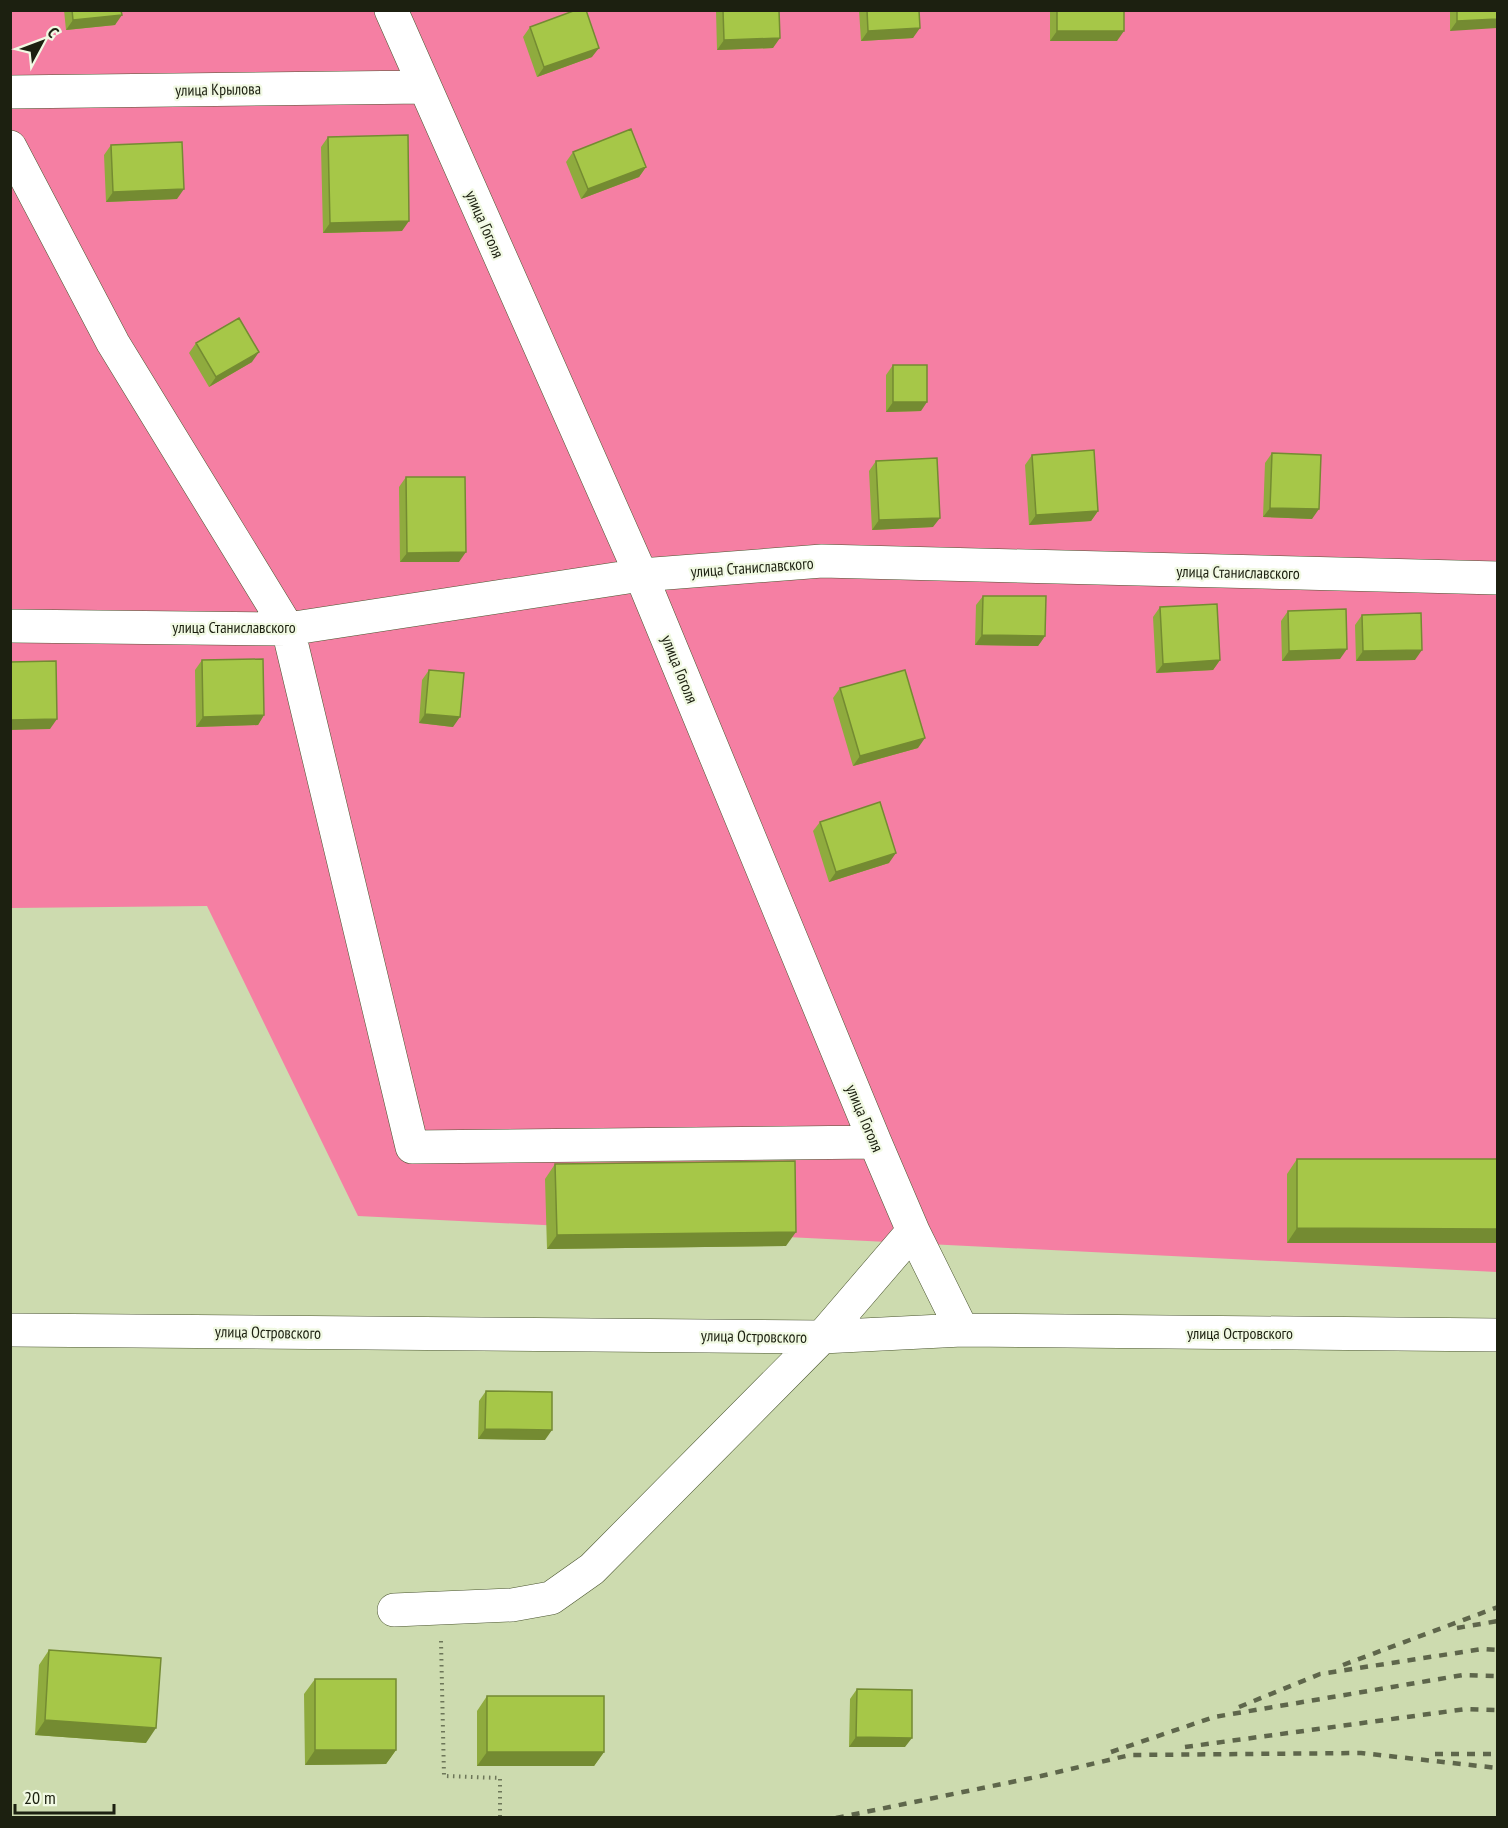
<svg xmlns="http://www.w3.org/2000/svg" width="1508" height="1828" viewBox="0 0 1508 1828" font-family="'PT Sans Narrow',sans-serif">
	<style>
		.green { fill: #f57fa3 }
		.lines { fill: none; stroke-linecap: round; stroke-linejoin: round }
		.minor-casing { stroke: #4a552f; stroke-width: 34 }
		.path { stroke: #6d7659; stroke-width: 4; stroke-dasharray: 1.5 4.5; stroke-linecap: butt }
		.minor { stroke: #fff; stroke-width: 33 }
		.rail { stroke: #5e664b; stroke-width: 4.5; stroke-dasharray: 8 8; stroke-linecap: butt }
		.wall { fill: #8fab3e }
		.shaded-wall { fill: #748b32 }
		.building { fill: #a6c748; stroke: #748b32; stroke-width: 1.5 }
		.labels { text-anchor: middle; stroke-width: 4.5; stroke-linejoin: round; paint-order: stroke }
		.street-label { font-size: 16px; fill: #1c2010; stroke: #f1f9e3 }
	</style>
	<rect width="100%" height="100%" fill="#cddbaf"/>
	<path class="green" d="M10 11H1497V1272L358 1216 207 906 11 908Z"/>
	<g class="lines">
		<defs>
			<path id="minor" d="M391 10 641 575 875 1142 913 1231 962 1330
				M10 92 425 87
				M10 147 113 343 288 629 412 1147 875 1142
				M10 626 288 629 641 575 822 561 1498 578
				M10 1330 822 1337 962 1330 1498 1335
				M394 1610 512 1605 551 1598 592 1569 822 1337 913 1231"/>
		</defs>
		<use href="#minor" class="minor-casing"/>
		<path class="path" d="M441 1641 444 1776 500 1778V1818"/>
		<use href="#minor" class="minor"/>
		<path class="rail" d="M1457 1628 1498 1621
			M1343 1665 1498 1607
			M1239 1707 1320 1674 1482 1649 1498 1650
			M1185 1747 1466 1709 1498 1710
			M1111 1752 1214 1717 1463 1675 1498 1676
			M1435 1754H1498
			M836 1818 1041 1776 1130 1755 1361 1753 1498 1768"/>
	</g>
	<path class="wall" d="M64 10H121L115 25 66 30Z
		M716 10H779L773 48 717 50Z
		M859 10H919L913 38 861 41Z
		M1050 10H1124L1117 41H1050Z
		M1450 10H1497L1450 31Z
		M530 27 592 57 537 77 523 37Z
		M328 137 402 231 323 233 321 147Z
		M111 145 177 199 106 202 104 155Z
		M573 152 646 167 639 177 581 199 566 162Z
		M196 343 252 362 209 387 189 353Z
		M893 365 921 411 886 412V375Z
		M1272 453 1312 519 1263 517 1265 463Z
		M1032 455 1098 511 1091 521 1029 525 1025 465Z
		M876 461 933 527 872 530 869 471Z
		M406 477 459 562H400L399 487Z
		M983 596 1045 636 1038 646 975 645 976 605Z
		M1160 607 1220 660 1213 670 1156 673 1153 617Z
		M1288 611 1340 659 1282 661 1281 621Z
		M1362 615 1415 660 1356 661 1355 625Z
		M202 660 264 715 258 725 196 727 195 670Z
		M429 670 453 727 419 723 422 680Z
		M840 688 918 748 853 766 833 698Z
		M820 822 889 863 829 882 813 831Z
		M1297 1159H1497L1287 1243V1174Z
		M555 1164 786 1246 547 1249 545 1179Z
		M486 1391 545 1440 478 1439 479 1401Z
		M49 1650 146 1743 35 1735 39 1665Z
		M315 1679 396 1750 386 1764 305 1765 304 1694Z
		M857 1689 905 1747H849L850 1699Z
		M487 1696 604 1752 594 1766H477V1711Z"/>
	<path class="shaded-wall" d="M122 15 115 25 66 30 73 20Z
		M1497 19V28L1450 31 1457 21Z
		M920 28 913 38 861 41 868 31Z
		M1057 31H1124L1117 41H1050Z
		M780 38 773 48 717 50 724 40Z
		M599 48 592 57 537 77 544 67Z
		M646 167 639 177 581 199 588 189Z
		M184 189 177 199 106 202 113 192Z
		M409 221 402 231 323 233 330 223Z
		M259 352 252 362 209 387 216 377Z
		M893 402H927L921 411 886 412Z
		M1270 508 1319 509 1312 519 1263 517Z
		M1098 511 1091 521 1029 525 1036 515Z
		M940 518 933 527 872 530 879 520Z
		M466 552 459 562H400L407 553Z
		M982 635 1045 636 1038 646 975 645Z
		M1347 649 1340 659 1282 661 1289 651Z
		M1422 650 1415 660 1356 661 1363 651Z
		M1220 660 1213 670 1156 673 1163 664Z
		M425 714 460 717 453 727 419 723Z
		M264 715 258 725 196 727 203 717Z
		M57 719 50 729 10 730V720Z
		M925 738 918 748 853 766 860 756Z
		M896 853 889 863 829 882 836 872Z
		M1297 1228 1497 1229V1243H1287Z
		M796 1232 786 1246 547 1249 557 1235Z
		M485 1429 552 1430 545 1440 478 1439Z
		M45 1720 156 1728 146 1743 35 1735Z
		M856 1737 912 1738 905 1747H849Z
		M315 1750H396L386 1764 305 1765Z
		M487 1752H604L594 1766H477Z"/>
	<path class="building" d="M72 10H121L122 15 73 20Z
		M576 10H586L599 48 544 67 530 27Z
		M723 10H779L780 38 724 40Z
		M867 10H919L920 28 868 31Z
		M1057 10H1124V31H1057Z
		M1457 10H1497V19L1457 21Z
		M631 129 646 167 588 189 573 152Z
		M408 135 409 221 330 223 328 137Z
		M182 142 184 189 113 192 111 145Z
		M239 318 259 352 216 377 196 343Z
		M893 365H927V402H893Z
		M1094 450 1098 511 1036 515 1032 455Z
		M1272 453 1321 455 1319 509 1270 508Z
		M937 458 940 518 879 520 876 461Z
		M406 477H465L466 552 407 553Z
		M983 596H1046L1045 636 982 635Z
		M1217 604 1220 660 1163 664 1160 607Z
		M1346 609 1347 649 1289 651 1288 611Z
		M1421 613 1422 650 1363 651 1362 615Z
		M263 659 264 715 203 717 202 660Z
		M56 661 57 719 10 720V662Z
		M429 670 464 673 460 717 425 714Z
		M905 670 925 738 860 756 840 688Z
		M880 802 896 853 836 872 820 822Z
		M1297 1159H1497V1229L1297 1228Z
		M795 1161 796 1232 557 1235 555 1164Z
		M486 1391 552 1392V1430L485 1429Z
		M49 1650 161 1658 156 1728 45 1720Z
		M315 1679H396V1750H315Z
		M857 1689 912 1690V1738L856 1737Z
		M487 1696H604V1752H487Z"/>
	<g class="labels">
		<g class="street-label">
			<text transform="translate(218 89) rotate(-1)" y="6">улица Крылова</text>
			<text transform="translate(485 224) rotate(66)" y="6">улица Гоголя</text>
			<text transform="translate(752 567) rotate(-4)" y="6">улица Станиславского</text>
			<text transform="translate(1238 572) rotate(1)" y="6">улица Станиславского</text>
			<text x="234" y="633">улица Станиславского</text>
			<text transform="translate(680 669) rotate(68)" y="6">улица Гоголя</text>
			<text transform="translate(865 1118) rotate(67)" y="6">улица Гоголя</text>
			<text transform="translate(268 1332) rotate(1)" y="6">улица Островского</text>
			<text x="1240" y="1339">улица Островского</text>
			<text transform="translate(754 1336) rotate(1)" y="6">улица Островского</text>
		</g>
	</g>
	<rect width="1508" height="1828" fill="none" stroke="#1c2010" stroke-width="24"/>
	<g transform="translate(42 42) rotate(49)" stroke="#f1f9e3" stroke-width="4.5" paint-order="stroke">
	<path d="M0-4.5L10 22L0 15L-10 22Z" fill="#1c2010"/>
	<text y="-9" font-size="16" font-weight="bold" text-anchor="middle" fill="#1c2010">С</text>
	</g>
	<path d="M15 1804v9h99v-9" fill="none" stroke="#1c2010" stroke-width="3"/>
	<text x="24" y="1804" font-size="18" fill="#1c2010" stroke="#f1f9e3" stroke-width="4.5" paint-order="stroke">20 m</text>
</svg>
